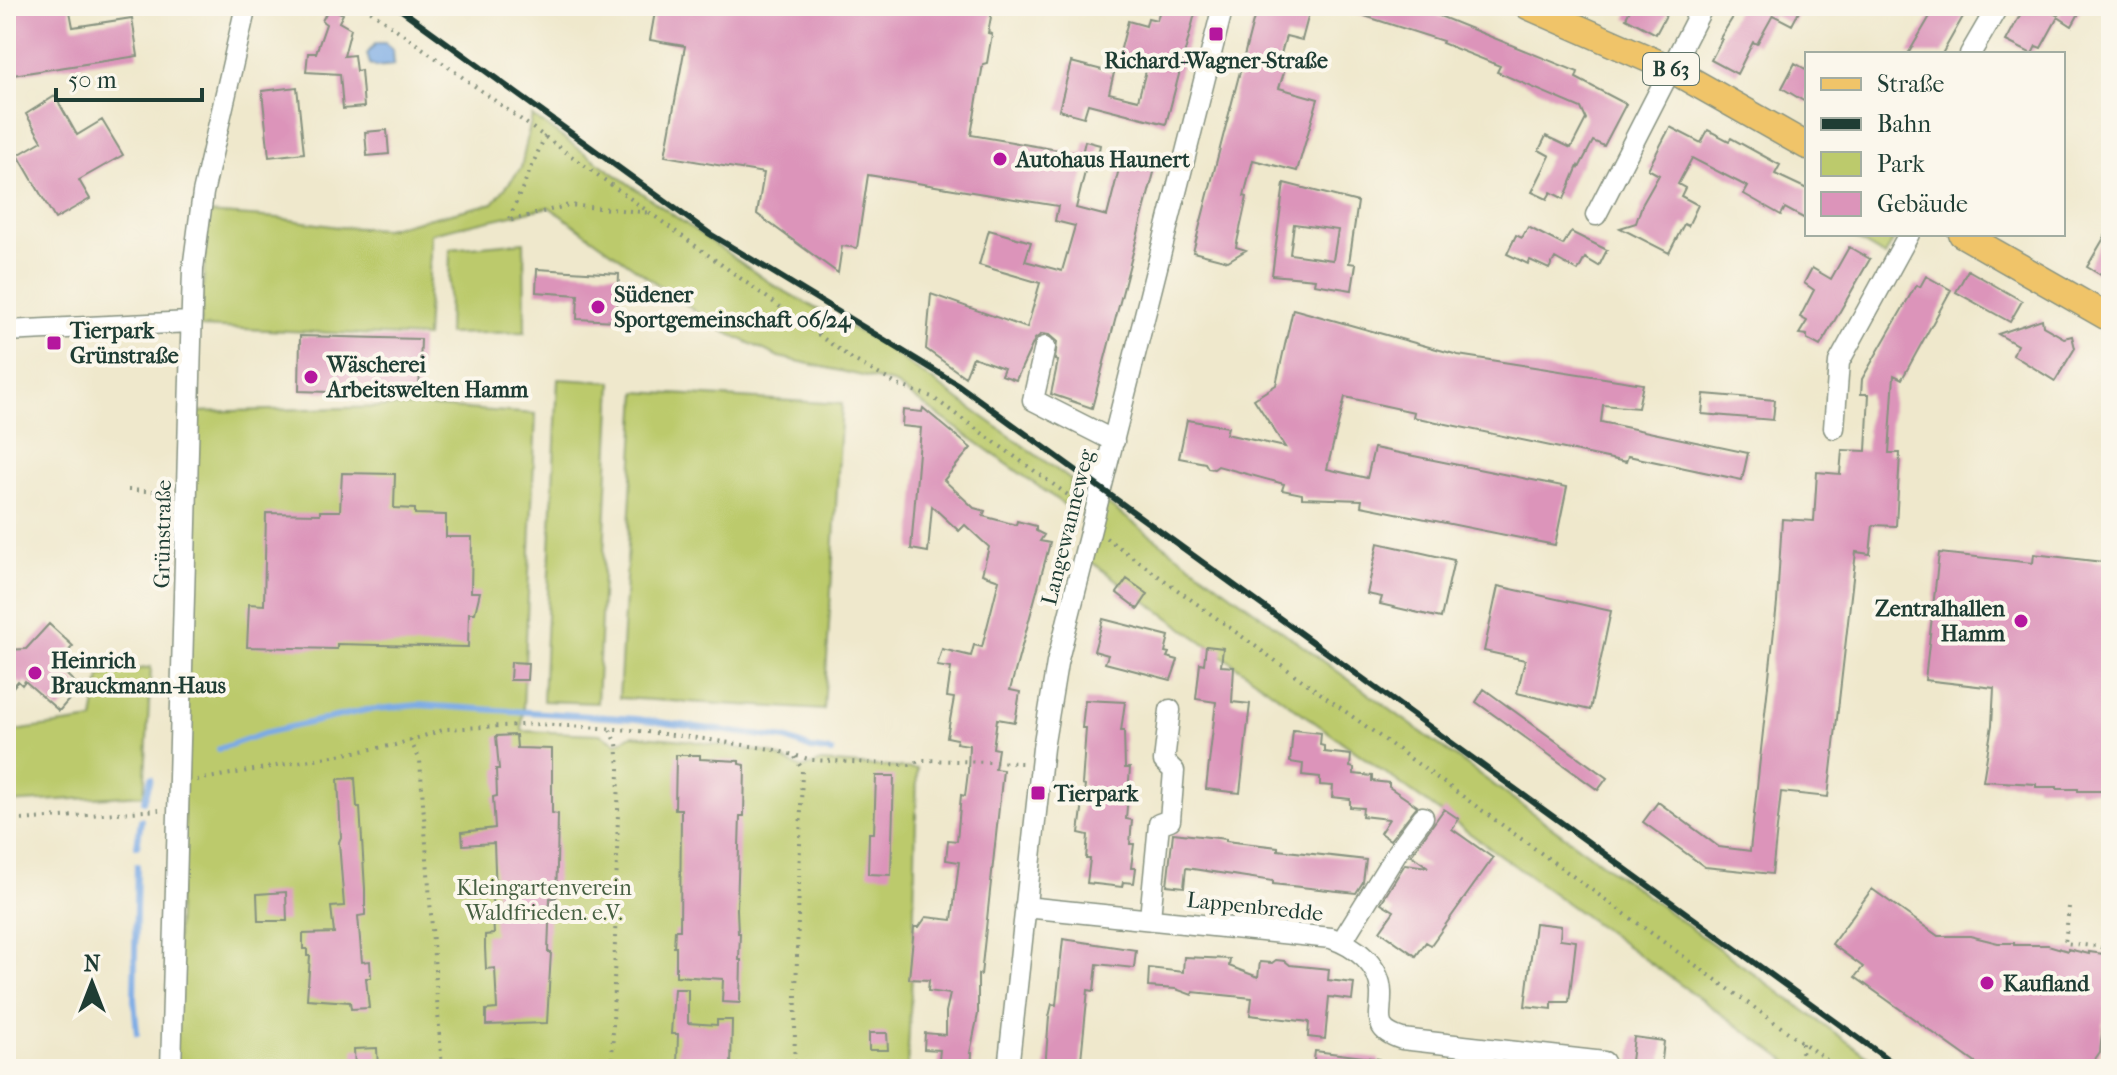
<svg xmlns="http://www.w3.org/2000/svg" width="2117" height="1075" viewBox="0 0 2117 1075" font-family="'IM FELL French Canon',serif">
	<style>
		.green { fill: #bcca6c; stroke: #6e8450; stroke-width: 2 }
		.water { fill: #7aaae5; stroke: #4c748c; stroke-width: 2 }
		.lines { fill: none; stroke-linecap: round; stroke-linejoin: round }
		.stream { stroke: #7aaae5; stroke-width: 6 }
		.building { fill: #dc94ba; fill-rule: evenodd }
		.minor-casing { stroke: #879280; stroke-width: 23 }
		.major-casing { stroke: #879280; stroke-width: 29 }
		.path { stroke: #879280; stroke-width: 4; stroke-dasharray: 2 6; stroke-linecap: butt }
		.minor { stroke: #fff; stroke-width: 20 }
		.major { stroke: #f0c469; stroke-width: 26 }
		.rail { stroke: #1f3d34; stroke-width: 6 }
		.poi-dot { fill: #b5179e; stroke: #fbf7ec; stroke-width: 3 }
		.labels { text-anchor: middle; stroke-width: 8; stroke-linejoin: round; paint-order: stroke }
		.shield { fill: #fbf7ec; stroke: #61756b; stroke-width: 2 }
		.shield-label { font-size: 20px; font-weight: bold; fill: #1f3d34 }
		.poi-label { font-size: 22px; font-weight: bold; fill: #1f3d34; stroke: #fbf7ec; text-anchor: start }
		.street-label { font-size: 22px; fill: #1f3d34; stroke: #fbf7ec }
		.park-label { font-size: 22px; fill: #466042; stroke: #fbf7ec }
	</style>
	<rect width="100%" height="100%" fill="#fbf7ec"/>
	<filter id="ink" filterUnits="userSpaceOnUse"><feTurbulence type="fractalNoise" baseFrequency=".0125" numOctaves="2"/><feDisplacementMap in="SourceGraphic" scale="16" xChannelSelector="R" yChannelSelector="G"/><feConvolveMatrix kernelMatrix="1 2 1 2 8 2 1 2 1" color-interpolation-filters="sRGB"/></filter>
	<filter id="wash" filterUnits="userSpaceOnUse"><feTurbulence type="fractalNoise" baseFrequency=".006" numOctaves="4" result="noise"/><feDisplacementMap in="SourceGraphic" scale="32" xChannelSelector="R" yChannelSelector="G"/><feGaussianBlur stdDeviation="1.8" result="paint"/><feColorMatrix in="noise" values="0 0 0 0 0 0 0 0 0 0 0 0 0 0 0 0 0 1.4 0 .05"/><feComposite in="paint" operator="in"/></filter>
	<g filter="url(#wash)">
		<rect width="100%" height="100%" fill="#efe8cc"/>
		<path class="green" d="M532 116 773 285 881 344 1071 480 1066 506 893 383 779 357 723 331 549 207 431 233 426 337 200 327 208 213 278 218 338 227 385 229 493 203 521 168Z
			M1852 234H1894L1895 236 1885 256 1851 236Z
			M524 242 525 332 448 334 450 249Z
			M558 379 612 382 597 703 543 701Z
			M637 392 842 404 824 710 619 698Z
			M422 406 536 414 522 731 600 734 617 743 632 735 684 740 771 753 802 769 821 762 917 769 913 955 907 1069H172L196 412Z
			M1106 503 1885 1069H1798L1090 561Z
			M151 667 144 795 6 803V732L93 720 100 676Z"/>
		<path class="water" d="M376 43H385L393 50 394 65 376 67 370 64 367 54Z"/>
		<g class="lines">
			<path class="stream" d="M219 749 264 733 366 710 418 705 636 719 786 739 811 749 832 752
				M144 801 151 778
				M137 846 141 820
				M137 1033 134 999 137 866
				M133 1069 134 1066"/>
		</g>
		<g id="blocks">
			<path class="building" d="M6 6H69L73 27 132 18 138 56 6 76Z
				M656 6H993L988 33 992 34 987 63 983 64 971 135 1082 154 1085 141 1100 145 1097 161 1088 160 1076 208 1107 216 1122 157 1156 165 1092 408 1051 394 1058 361 1055 360 1057 342 1049 335 1042 334 1035 339 1016 380 1001 375 1004 368 973 357 965 377 926 349 931 294 1027 328 1040 283 979 265 989 230 1031 242 1025 261 1062 271 1075 226 1055 221 1058 206 868 175 857 248 842 246 838 273 757 214 764 173 665 156 685 46 650 40Z
				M1161 6H1197L1166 124 1088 104 1084 117 1059 110 1071 62 1114 73 1109 93 1138 100 1147 67 1118 60 1128 21 1146 26 1148 18 1157 20Z
				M1257 6H1311L1302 40 1286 36 1277 68 1285 69 1279 88 1318 99 1297 171 1253 160 1244 196 1247 197 1236 247 1246 250 1228 261 1193 252Z
				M1347 6H1435L1432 13 1578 72 1576 78 1626 104 1604 146 1593 141 1579 168 1578 166 1564 199 1551 192 1547 199 1532 192 1550 156 1539 150 1546 136 1571 148 1586 119 1581 108 1497 72 1500 66 1442 43 1443 41 1346 10Z
				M1632 6H1671L1656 34 1626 18Z
				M1740 6H1802L1792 25 1773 15 1757 44 1753 42 1737 74 1711 60 1722 39 1720 38Z
				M1936 6H1969L1942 54H1908Z
				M2025 6H2040L2058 16 2064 6H2083L2072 26 2058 17 2041 48 2036 46 2032 54 2006 41Z
				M329 7 343 14 339 22 351 29 344 56 354 55 356 71 361 70 364 107 343 109 340 74 306 72 308 53H316L326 24 322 21Z
				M1795 63 1807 70V103L1782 88Z
				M297 87 304 153 269 157 262 91Z
				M55 96 77 135 102 120 123 155 79 180 90 199 55 219 18 155 42 141 26 114Z
				M1670 127 1701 143 1708 130 1729 141 1731 138 1780 165 1775 174 1807 189V220L1785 208 1781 215 1744 194 1748 187 1692 158 1678 184 1685 188 1681 196 1698 205 1688 226 1684 224 1669 253 1620 228 1636 223 1642 205 1659 175 1648 169Z
				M387 130 389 154 367 156 365 132Z
				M1284 183 1358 202 1349 263 1356 264 1352 290 1314 284 1315 279 1272 275ZM1294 224 1338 230 1333 260 1290 254Z
				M2111 226V281L2087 267Z
				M1528 227 1563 245 1571 232 1607 250 1599 266 1585 258 1578 271 1555 258 1549 269 1530 260 1528 264 1507 254 1516 235 1522 238Z
				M1849 247 1870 259 1820 346 1807 339V335L1799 334 1807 321 1800 317 1814 290 1804 283 1812 268 1831 279Z
				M537 269 619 274 617 321 577 319 578 295 536 292Z
				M1968 270 2022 301 2010 322 1956 292Z
				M1926 276 1951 290 1902 379 1894 375 1889 453H1900L1896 526 1873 525 1870 554 1856 552 1828 797 1781 792 1772 874 1705 867 1643 822 1658 802 1719 847 1750 851 1777 603 1782 519 1814 521 1817 472 1840 474 1842 450 1866 451 1869 394H1861L1862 379 1916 285 1920 287Z
				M1293 309 1458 355 1643 384 1638 408 1603 405 1601 422 1748 453 1742 480 1628 456 1626 462 1413 417 1414 412 1345 397 1327 469 1367 478 1374 448 1567 487 1555 545 1361 506 1362 500 1302 498V494L1282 490 1284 484 1218 466 1214 469 1208 468 1205 463 1179 458 1187 420 1228 427 1226 434 1285 447 1254 399 1276 385Z
				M2042 319 2043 326 2064 338 2072 336 2075 348 2055 381 2013 355 2017 345 1998 334Z
				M300 336 421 339 419 395 299 391Z
				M1704 394 1775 400 1773 420 1702 414Z
				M923 408 971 448 944 480 974 508 985 511 983 516 1016 525 1017 521 1036 526V531L1044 535 1040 541 1050 543 1010 690 1020 692 1015 722 997 719 993 748 998 749 995 769 1003 770 981 975 978 974V1014L970 1053H972L971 1069H938L940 1050 924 1049 925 1033 946 1035V1012L950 994 928 991 929 980 909 979 914 927H919L926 917 952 920 959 862 946 860 948 840 957 841 961 795 965 796 968 772 969 745 956 743 957 739 947 737 954 698 947 697 951 668 937 666 942 649 971 656 974 645 982 647 999 580 982 574 989 547 965 525 959 531 932 506 928 552 911 549 921 428 902 426 903 410 922 412Z
				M342 473 395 474 394 508 415 509V514L446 515V537H472L471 592H480L475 613H469L468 647 337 644V649L247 647 249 604 264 605 266 513 320 514V511H340Z
				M1378 543 1454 560 1441 618 1380 604 1382 597 1367 594Z
				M1939 553 2033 563 2034 554 2111 563V791H2078V789H2057V787H2036V784L1983 781 1992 725 1994 688 1925 680Z
				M1127 579 1148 594 1138 609 1117 593Z
				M1498 586 1611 611 1590 710 1517 693 1525 660 1484 651Z
				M1103 619 1169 636 1165 652 1169 653 1167 657 1178 660 1171 680 1105 663 1108 655 1094 651Z
				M49 624 73 646 56 665 80 687 59 711 25 681 22 685 18 681 6 695V650L26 649Z
				M1206 646 1223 648 1221 666 1234 667 1232 702 1250 704 1240 793 1206 789 1216 702 1196 699 1200 663 1204 664Z
				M511 662 528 663 527 680H510Z
				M1484 689 1607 778 1598 790 1476 702Z
				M1085 700 1125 702 1121 731H1124L1125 768H1130L1126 819 1132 820 1130 844H1134L1131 868H1136L1134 883 1123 882 1122 887 1087 883 1090 859H1086L1088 835 1079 833 1085 786 1082 785 1086 728H1082Z
				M1293 730 1321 733 1320 745 1324 746V752L1351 755 1350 767 1354 768V774L1372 776V781L1389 783V787L1417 806 1390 840 1380 833 1389 819 1362 816 1363 808 1350 807V799L1332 797 1333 786 1320 785V777L1302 775 1303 764 1290 762Z
				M516 735 517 748 552 749V813L558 814 557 866 556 898H550L548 952H551L547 1023 486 1025V1010L497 1009 495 968 486 969 485 948V935L494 934 492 896H496L494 843 463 845 462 832 495 828 493 797 497 796 496 769H499L496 736Z
				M676 755H700V759L739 761V764L745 765 744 816H740L737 909 738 933H740L739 960H741L740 1003 722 1002 723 979 676 976V947H674L675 930H680L681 809H675Z
				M876 776H894L891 875 868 874 869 833H874Z
				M355 778 357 807H360L365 889V915L358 916 362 962 370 961 371 978H366L369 1008 351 1009 350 1002 307 999 310 956H307V949H303V934L334 933 331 907 344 906 339 842 341 837 338 779Z
				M1444 809 1459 819 1452 829 1493 858 1431 945 1426 942 1416 956 1380 931 1394 911 1381 903 1405 864 1428 867 1411 855Z
				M1173 833 1226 839V841L1278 847V850L1366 860 1363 882 1356 893 1273 884V881L1186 868 1184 887 1167 885Z
				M1872 889 1938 936H1970L1998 943H2014V945H2048L2068 951V949L2089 954V952L2111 955 2100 1052 2088 1069H1984L1855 977 1863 967 1832 944Z
				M286 892 287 921H258L257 894Z
				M1535 923 1561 926 1560 939 1576 941 1569 1002H1552V1009L1525 1006Z
				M1063 939 1136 950 1134 968 1097 964 1094 991 1088 990 1080 1069H1045L1049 1017 1052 1004 1056 1005Z
				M1184 957 1230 959 1229 966 1258 977 1260 962 1272 963 1276 960 1285 961 1290 965 1329 969 1328 980 1354 983 1352 1000 1329 997 1325 1039 1308 1037 1309 1022 1250 1015 1252 998 1193 992 1192 995 1176 989 1148 987 1149 968 1183 972Z
				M674 989H688V1023L717 1025V1020H732L731 1068 677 1067 678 1034H671Z
				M869 1033H887L888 1050H869Z
				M1634 1037 1664 1041 1661 1069H1630Z
				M377 1048 378 1069H355L354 1049Z
				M1315 1051 1379 1059V1069H1313Z"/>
		</g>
	</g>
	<g filter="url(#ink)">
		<use href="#blocks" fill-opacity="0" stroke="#879280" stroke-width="2"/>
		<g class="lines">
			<defs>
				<path id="minor" d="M1970 54 1998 6
					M1596 215 1703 6
					M6 331 190 322
					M1045 347 1033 400 1114 441
					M1834 428 1839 362 1909 234
					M1025 907 1331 938C1355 946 1380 965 1381 992 1382 1017 1371 1029 1402 1039L1604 1062
					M1150 918 1159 824 1170 820 1174 771 1164 761 1170 710
					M1342 941 1397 852 1423 817
					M171 1069 193 269 203 193 246 6
					M1008 1069 1043 748 1057 663 1223 6"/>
				<path id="major" d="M1528 6 1669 68 1807 146
					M1962 234 2111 319"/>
			</defs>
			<use href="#minor" class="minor-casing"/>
			<use href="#major" class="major-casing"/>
			<path class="path" d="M364 6 852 359 898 385 932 397 1079 503
				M545 136 508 221 569 205 651 213
				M128 490 163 492
				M1106 538 1839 1069
				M610 730 617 743 619 769 612 1069
				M410 740 420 760 442 1069
				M197 780 395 745 446 729 538 724 631 730 697 738 771 749 812 760 909 765 922 760 1023 763
				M6 821 159 810
				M2069 907 2065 943 2111 948
				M794 1069 802 769 795 757
				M1800 1069 1802 1043"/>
			<use href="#minor" class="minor"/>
			<use href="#major" class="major"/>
			<path class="rail" d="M396 6 710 234 957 384 1901 1069"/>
		</g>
	</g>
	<g class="poi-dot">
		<rect x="1208" y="26" width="16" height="16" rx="4"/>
		<circle cx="1000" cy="159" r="8"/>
		<circle cx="598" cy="307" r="8"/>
		<rect x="46" y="335" width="16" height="16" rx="4"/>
		<circle cx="311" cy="377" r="8"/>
		<circle cx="2021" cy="621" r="8"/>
		<circle cx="35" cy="673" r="8"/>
		<rect x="1030" y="785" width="16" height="16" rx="4"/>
		<circle cx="1987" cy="983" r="8"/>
	</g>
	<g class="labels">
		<rect class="shield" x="1643" y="53" width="56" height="32" rx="6"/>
		<g class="shield-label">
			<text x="1671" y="76">B 63</text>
		</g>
		<g class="poi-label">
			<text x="1216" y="68" text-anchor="middle">Richard-Wagner-Straße</text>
			<text x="1016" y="167">Autohaus Haunert</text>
			<text x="614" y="302">Südener<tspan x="614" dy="25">Sportgemeinschaft 06/24</tspan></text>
			<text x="70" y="338">Tierpark<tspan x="70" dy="25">Grünstraße</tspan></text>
			<text x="327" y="372">Wäscherei<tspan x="327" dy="25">Arbeitswelten Hamm</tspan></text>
			<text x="2005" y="616" text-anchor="end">Zentralhallen<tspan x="2005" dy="25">Hamm</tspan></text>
			<text x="51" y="668">Heinrich<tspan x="51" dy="25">Brauckmann-Haus</tspan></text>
			<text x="1054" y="801">Tierpark</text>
			<text x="2003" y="991">Kaufland</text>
		</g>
		<g class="street-label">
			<text transform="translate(1067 527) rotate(-76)" y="8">Langewanneweg</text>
			<text transform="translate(162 534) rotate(-89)" y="8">Grünstraße</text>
			<text transform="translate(1255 906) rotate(6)" y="8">Lappenbredde</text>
		</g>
		<g class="park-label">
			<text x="544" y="895">Kleingartenverein<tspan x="544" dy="25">Waldfrieden. e.V.</tspan></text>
		</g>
	</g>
	<rect width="2117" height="1075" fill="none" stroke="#fbf7ec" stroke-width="32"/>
	<rect x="1805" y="52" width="260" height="184" fill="#fbf7ec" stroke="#a3ada2" stroke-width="2"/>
	<rect x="1821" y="78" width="40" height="12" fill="#f0c469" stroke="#a3ada2" stroke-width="2"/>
	<text x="1877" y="92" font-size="24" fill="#1f3d34">Straße</text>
	<rect x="1821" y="118" width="40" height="12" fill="#1f3d34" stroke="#a3ada2" stroke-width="2"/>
	<text x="1877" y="132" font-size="24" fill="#1f3d34">Bahn</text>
	<rect x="1821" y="152" width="40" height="24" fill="#bcca6c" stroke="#a3ada2" stroke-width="2"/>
	<text x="1877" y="172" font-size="24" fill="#1f3d34">Park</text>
	<rect x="1821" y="192" width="40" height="24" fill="#dc94ba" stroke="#a3ada2" stroke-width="2"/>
	<text x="1877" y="212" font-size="24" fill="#1f3d34">Gebäude</text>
	<g transform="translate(92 983)" stroke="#fbf7ec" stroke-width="6" paint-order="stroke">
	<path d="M0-6L14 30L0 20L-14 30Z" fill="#1f3d34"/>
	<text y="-12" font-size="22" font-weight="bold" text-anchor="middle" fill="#1f3d34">N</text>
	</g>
	<path d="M56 88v12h146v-12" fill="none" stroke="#1f3d34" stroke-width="4"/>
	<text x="68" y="88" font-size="24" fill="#1f3d34" stroke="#fbf7ec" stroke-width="6" paint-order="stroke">50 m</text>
</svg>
